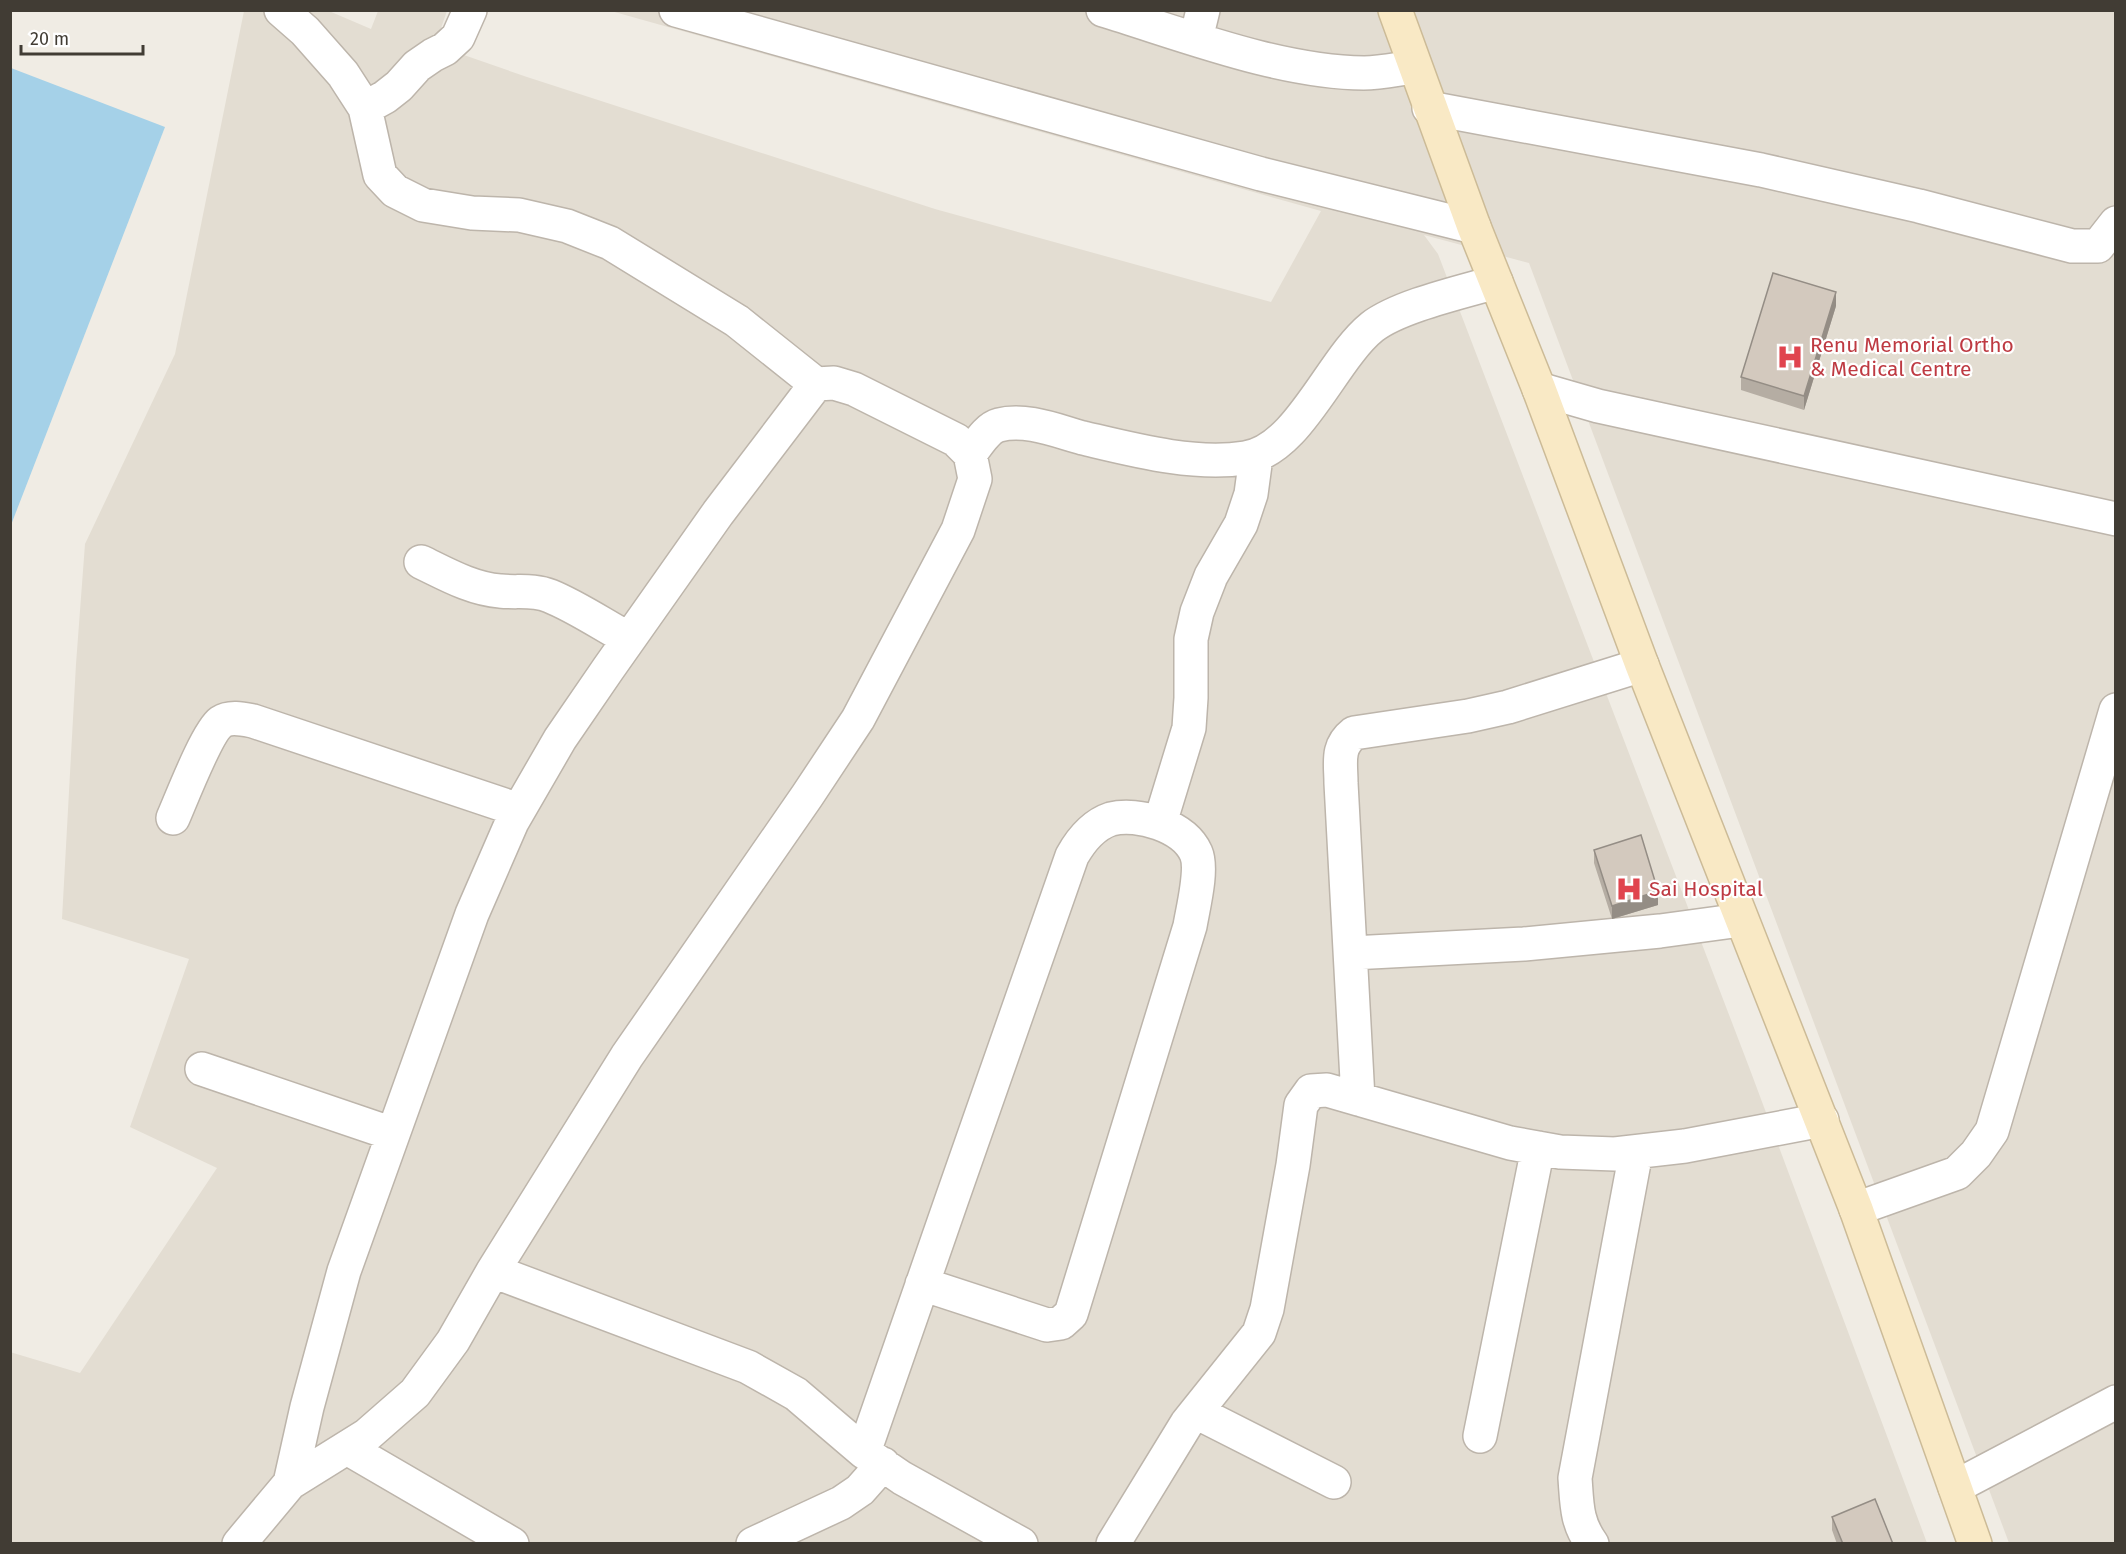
<svg xmlns="http://www.w3.org/2000/svg" width="2126" height="1554" viewBox="0 0 2126 1554" font-family="'Fira Sans',sans-serif">
	<style>
		.residential { fill: #e3ddd2 }
		.water { fill: #a5d1e8 }
		.lines { fill: none; stroke-linecap: round; stroke-linejoin: round }
		.street-casing { stroke: #bdb5ab; stroke-width: 36 }
		.secondary-casing { stroke: #ccbb97; stroke-width: 36 }
		.street { stroke: #fff; stroke-width: 33 }
		.secondary { stroke: #f9e9c5; stroke-width: 33 }
		.wall { fill: #b5ada3 }
		.shaded-wall { fill: #948d85 }
		.building { fill: #d3c9be; stroke: #948d85; stroke-width: 1.5 }
		.labels { text-anchor: middle; stroke-width: 4.5; stroke-linejoin: round; paint-order: stroke }
		.health-label { font-size: 21px; fill: #be3a42; stroke: #fff; text-anchor: start }
	</style>
	<rect width="100%" height="100%" fill="#f0ece4"/>
	<path class="residential" d="M244 11H329L371 29 378 11H447L435 45 527 77 935 209 1271 302 1321 211 611 11H2115V1543H2009L1529 263 1424 235 1438 254 1749 1067 1927 1543H11L10 1352 80 1373 217 1168 130 1127 189 959 62 919 76 664 85 544 175 354Z"/>
	<path class="water" d="M11 68 165 127 11 525Z"/>
	<g class="lines">
		<defs>
			<path id="street" d="M281 10 305 31 343 74 365 108 380 175 395 191 423 205 472 213 519 215 567 226 610 243 737 321 816 384
				M676 10 1261 174 1474 227
				M1103 10C1185 35 1279 72 1364 73 1381 73 1398 69 1414 67
				M1196 39 1203 10
				M365 108 385 97 399 86 417 66 433 55 445 49 458 37 470 10
				M1429 108 1761 170 1919 206 2072 246H2098L2116 223
				M1539 389 1598 406 2116 519
				M970 454C978 444 987 428 999 425 1026 418 1057 431 1083 438 1134 450 1194 466 1245 458 1299 450 1331 360 1372 327 1399 306 1462 292 1496 282
				M421 562C446 574 472 589 500 591 517 593 533 589 550 596 577 607 603 625 629 639
				M173 818C181 800 207 732 221 722 230 716 243 719 253 721L519 810
				M1160 823 1189 728 1191 698V639L1197 612 1211 576 1241 524 1251 494 1256 457
				M1352 953 1524 944 1660 931 1741 920
				M202 1069 393 1134
				M1358 1099 1341 783C1341 763 1336 747 1354 733L1468 716 1508 707 1642 665
				M1856 1209 1957 1173 1976 1154 1992 1131 2116 710
				M493 1271 748 1367 796 1394 864 1452 902 1478 1021 1544
				M1196 1412 1334 1482
				M1480 1436 1538 1148
				M347 1448 512 1544
				M864 1452C933 1253 1002 1055 1072 856 1081 840 1093 825 1111 819 1138 812 1184 826 1196 853 1203 869 1193 908 1190 926L1071 1314 1061 1323 1047 1325 922 1284
				M1955 1487 2116 1402
				M239 1544 290 1483 367 1435 415 1393 453 1341 493 1271 627 1056 807 796 858 719 958 530 975 479 970 454 956 440 854 389 834 383 816 384 718 513 608 669 560 739 512 822 472 914 344 1271 307 1407 290 1483
				M753 1544 841 1503 860 1490 883 1464
				M1113 1544 1187 1423 1259 1333 1267 1309 1293 1165 1301 1105 1311 1091 1327 1090 1510 1143 1560 1152 1615 1154 1685 1146 1822 1120
				M1592 1544C1576 1522 1577 1504 1575 1478L1636 1152"/>
			<path id="secondary" d="M1395 10 1474 227 1539 389 1642 665 1856 1209 1975 1544"/>
		</defs>
		<use href="#street" class="street-casing"/>
		<use href="#secondary" class="secondary-casing"/>
		<use href="#street" class="street"/>
		<use href="#secondary" class="secondary"/>
	</g>
	<path class="wall" d="M1836 306 1804 410 1741 390V377Z
		M1594 850 1658 905 1612 919 1594 863Z
		M1832 1517 1893 1544H1837L1832 1530Z"/>
	<path class="shaded-wall" d="M1836 292V306L1804 410V396Z
		M1658 891V905L1612 919V906Z"/>
	<path class="building" d="M1773 273 1836 292 1804 396 1741 377Z
		M1641 835 1658 891 1612 906 1594 850Z
		M1875 1499 1893 1544H1843L1832 1517Z"/>
	<defs>
		<symbol id="hospital-bare" viewBox="-9 -9 18 18"><path d="M-5-5h3v3.5h4V-5h3V5h-3V1.5h-4V5h-3Z" fill="#e0444e" stroke="#fff" stroke-width="2.5" paint-order="stroke"/></symbol>
	</defs>
	<g fill-rule="evenodd">
		<use href="#hospital-bare" x="1771" y="338" width="38" height="38"/>
		<use href="#hospital-bare" x="1610" y="870" width="38" height="38"/>
	</g>
	<g class="labels">
		<g class="health-label">
			<text x="1810" y="352">Renu Memorial Ortho<tspan x="1810" dy="24">&amp; Medical Centre</tspan></text>
			<text x="1649" y="896">Sai Hospital</text>
		</g>
	</g>
	<rect width="2126" height="1554" fill="none" stroke="#413c34" stroke-width="24"/>
	<path d="M21 45v9h122v-9" fill="none" stroke="#413c34" stroke-width="3"/>
	<text x="30" y="45" font-size="18" fill="#413c34" stroke="#ffffff" stroke-width="4.5" paint-order="stroke">20 m</text>
</svg>
